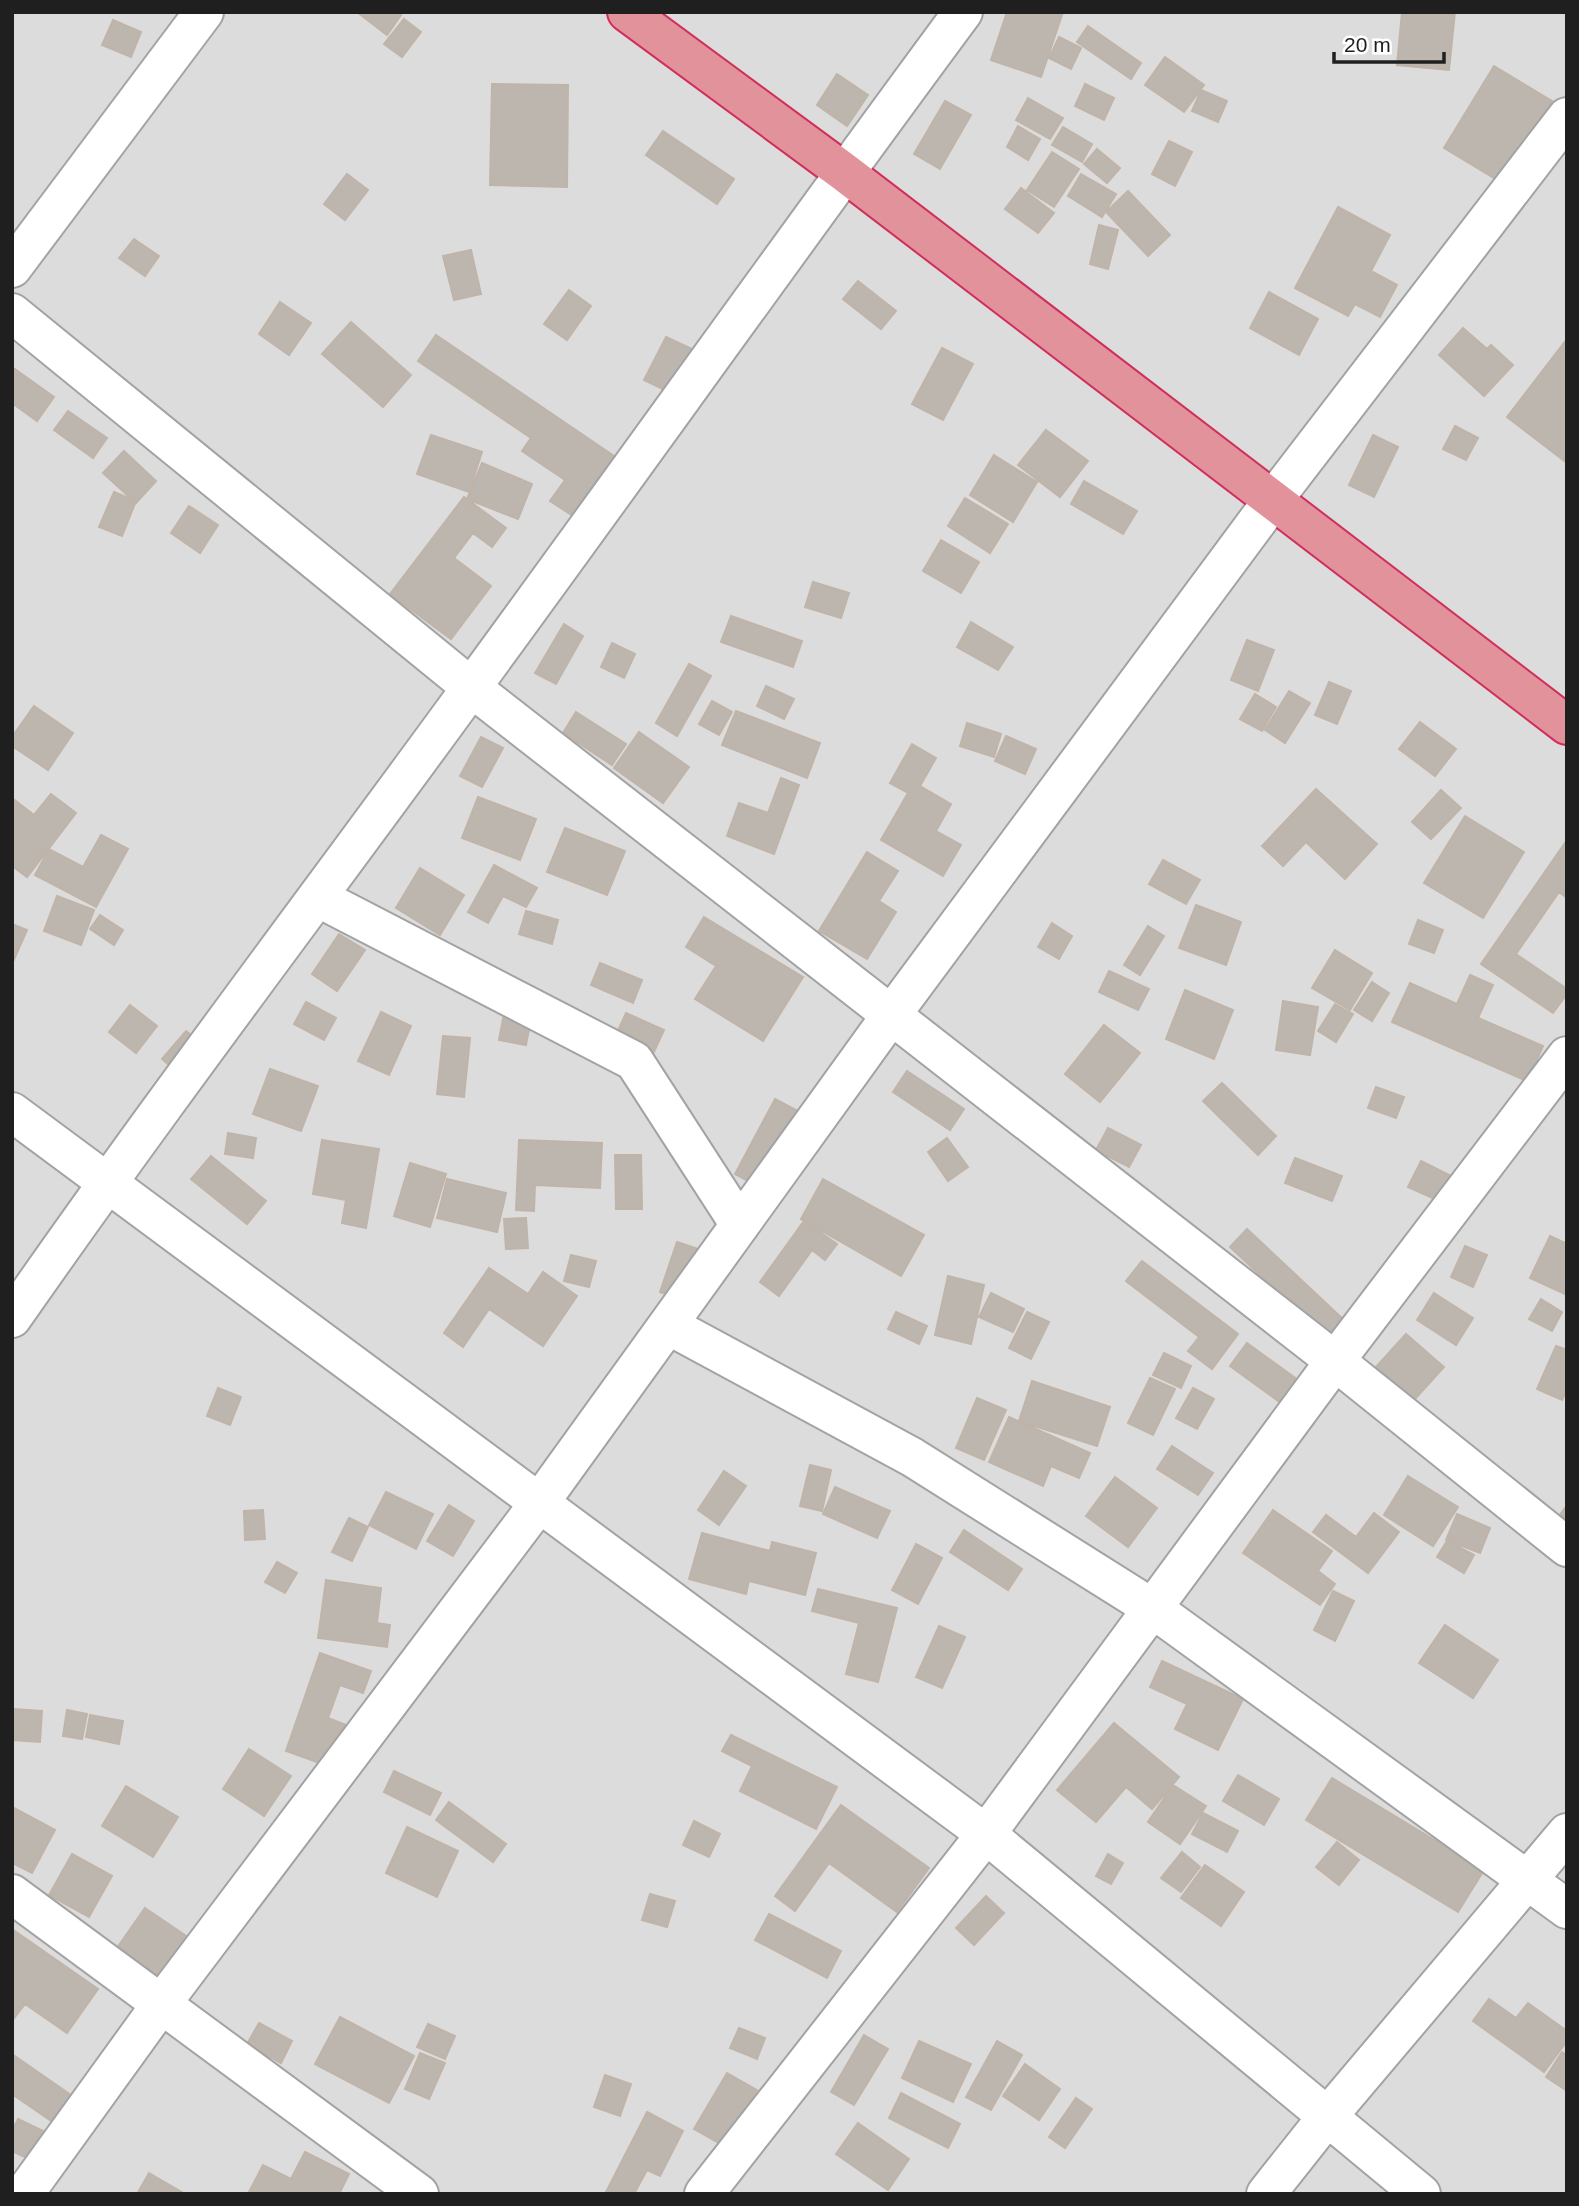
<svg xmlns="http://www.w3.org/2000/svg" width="1579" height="2206" viewBox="0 0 1579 2206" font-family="Helvetica,sans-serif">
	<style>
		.residential { fill: #dddcdc }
		.building { fill: #bcb6af; stroke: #c0b4a9; stroke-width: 2 }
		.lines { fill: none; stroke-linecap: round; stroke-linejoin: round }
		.street-casing { stroke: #a3a3a3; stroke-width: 42 }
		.highway-casing { stroke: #d02f5b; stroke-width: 42 }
		.street { stroke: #fff; stroke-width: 38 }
		.highway { stroke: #e2929b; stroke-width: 38 }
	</style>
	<rect width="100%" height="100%" fill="#efece5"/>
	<path class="residential" d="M12 12H1567V2194H12Z"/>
	<path class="building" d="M357 12H397L401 15 387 35Z
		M1007 12H1063L1041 77 991 60Z
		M1402 12H1455L1449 70 1397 65Z
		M404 19 421 32 402 57 384 44Z
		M113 20 141 32 131 57 102 45Z
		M1088 26 1141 63 1131 79 1077 42Z
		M1059 37 1081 48 1071 69 1049 58Z
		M1165 57 1204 85 1184 112 1145 85Z
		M1494 66 1552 101 1502 183 1444 148Z
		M837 74 868 95 847 126 817 105Z
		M492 84 568 85 567 187 490 185Z
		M1085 84 1114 98 1104 120 1075 106Z
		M1201 90 1227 101 1218 122 1192 111Z
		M1028 98 1063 118 1050 139 1016 120Z
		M945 101 971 115 940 169 914 154Z
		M1018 126 1040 139 1028 160 1007 147Z
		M1063 127 1092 144 1082 162 1052 145Z
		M663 131 734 179 717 204 646 155Z
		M1169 141 1192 152 1175 186 1152 174Z
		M1097 149 1120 168 1107 183 1084 164Z
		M1052 152 1079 169 1054 207 1027 190Z
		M347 174 368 190 345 220 324 204Z
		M1081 174 1116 194 1102 217 1068 196Z
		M1021 188 1054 213 1038 233 1005 209Z
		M1128 191 1170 235 1148 256 1106 212Z
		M1338 207 1390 235 1371 271 1397 285 1380 317 1355 304 1348 316 1295 288Z
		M1099 225 1118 230 1108 269 1090 264Z
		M134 239 159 256 145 276 119 258Z
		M471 250 481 294 454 300 443 256Z
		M858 281 896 311 881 329 843 299Z
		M569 290 591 306 567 340 544 324Z
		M1269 292 1318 319 1299 355 1250 328Z
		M280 302 311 323 289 355 259 334Z
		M351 322 411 375 383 407 322 354Z
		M1463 328 1487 349 1491 345 1513 365 1484 396 1439 355Z
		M436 335 614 456 573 516 550 501 565 480 522 451 531 438 418 361Z
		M666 337 692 349 671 393 644 380Z
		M1567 339V463L1507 417Z
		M942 348 973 364 943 420 912 404Z
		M12 367 54 397 37 421 12 403Z
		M68 411 107 438 93 458 54 430Z
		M1455 426 1478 438 1466 460 1443 449Z
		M1046 430 1088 461 1060 497 1018 465Z
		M431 435 482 452 469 492 417 474Z
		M1373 435 1398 447 1374 497 1349 485Z
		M124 451 156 481 136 503 103 473Z
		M994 455 1037 482 1013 522 970 495Z
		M482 463 532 484 518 519 467 499Z
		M1084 481 1137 511 1123 534 1071 504Z
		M114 492 136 501 122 536 99 527Z
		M464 497 506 528 492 547 473 533 454 558 491 586 451 639 390 594Z
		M965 498 1008 524 990 553 948 526Z
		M189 506 218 525 200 553 171 533Z
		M941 540 979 562 961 593 923 571Z
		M813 582 849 593 841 618 805 607Z
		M731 616 802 641 793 667 721 642Z
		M971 622 1013 647 998 670 957 647Z
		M564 624 583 636 556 684 535 673Z
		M1247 640 1274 650 1258 691 1231 680Z
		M612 643 635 654 624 678 601 667Z
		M689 664 711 676 677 736 656 723Z
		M1329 682 1351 691 1337 724 1315 715Z
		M766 686 794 699 784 719 757 706Z
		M1289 691 1310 703 1285 743 1265 730Z
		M1255 694 1276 707 1262 731 1240 719Z
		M712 701 732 712 719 735 699 724Z
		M34 706 73 733 48 770 12 746V737Z
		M736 711 820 743 807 778 722 745Z
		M576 712 626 744 612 765 563 733Z
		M1420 722 1456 749 1435 776 1399 749Z
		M967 723 1001 734 994 757 960 746Z
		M639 732 689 767 663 803 614 768Z
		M1006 736 1036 749 1025 774 995 761Z
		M481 737 503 748 482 787 460 776Z
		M912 744 936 758 920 786 951 804 936 831 961 845 943 876 881 840 908 793 890 783Z
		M781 778 799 785 774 854 727 836 739 803 768 813Z
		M1316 789 1377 844 1345 879 1306 842 1283 866 1262 846Z
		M1441 790 1461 808 1431 839 1412 822Z
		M51 794 76 813 27 877 12 866V798L34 815Z
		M478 797 536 819 520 860 462 838Z
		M1465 816 1524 852 1483 918 1424 883Z
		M565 828 625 851 607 895 547 872Z
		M101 835 128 849 96 907 35 875 49 849 83 867Z
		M1567 840V898L1559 892 1516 954 1567 989V994L1553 1013 1481 964Z
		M867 852 898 871 879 901 896 912 867 959 819 931Z
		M1163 860 1200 880 1186 904 1149 884Z
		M494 865 537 888 526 907 503 896 488 923 468 912Z
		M420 868 464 895 440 935 396 908Z
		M57 896 94 910 81 945 44 931Z
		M1196 905 1241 922 1226 965 1179 948Z
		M526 911 558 920 552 944 519 934Z
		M100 915 123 930 114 945 90 929Z
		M704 917 803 977 763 1041 695 999 716 966 686 947Z
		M1418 920 1443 930 1434 953 1409 944Z
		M1052 923 1072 936 1059 959 1038 947Z
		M12 924 27 930 12 964Z
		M1148 926 1164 936 1140 975 1124 965Z
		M339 934 365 950 337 991 312 974Z
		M1335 950 1372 973 1350 1010 1312 988Z
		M600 963 642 980 633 1003 591 985Z
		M1109 971 1149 989 1138 1010 1099 992Z
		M1470 975 1493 985 1478 1018 1543 1046 1527 1081 1392 1022 1410 983 1457 1004Z
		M1372 982 1389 993 1372 1021 1354 1010Z
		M1185 990 1233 1010 1214 1059 1166 1039Z
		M1283 1001 1318 1007 1310 1055 1276 1050Z
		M306 1002 336 1018 324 1040 294 1024Z
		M1335 1004 1353 1014 1336 1042 1318 1031Z
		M130 1005 157 1026 136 1053 109 1032Z
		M381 1012 411 1026 389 1075 358 1061Z
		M626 1013 664 1030 653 1054 615 1037Z
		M504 1014 531 1019 526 1045 499 1040Z
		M1104 1025 1140 1053 1100 1102 1065 1074Z
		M186 1031 201 1042 177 1072 162 1059Z
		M443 1036 470 1038 464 1097 437 1094Z
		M270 1069 318 1086 301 1131 253 1114Z
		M907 1071 964 1109 950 1130 893 1092Z
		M1222 1083 1276 1136 1258 1155 1203 1101Z
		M1376 1087 1404 1097 1396 1118 1368 1108Z
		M775 1099 807 1116 767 1191 735 1174Z
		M1108 1128 1141 1145 1129 1167 1096 1150Z
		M228 1133 256 1138 253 1158 225 1154Z
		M947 1138 968 1167 948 1181 928 1152Z
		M322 1140 379 1149 366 1228 342 1223 346 1200 313 1194Z
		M519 1140 602 1143 600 1188 535 1185 534 1211 516 1210Z
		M615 1155H641L642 1209H616Z
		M211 1156 266 1201 247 1224 191 1179Z
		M1295 1158 1342 1176 1332 1201 1285 1183Z
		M1421 1161 1451 1176 1439 1201 1408 1187Z
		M410 1163 446 1174 430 1227 394 1216Z
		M447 1179 506 1193 497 1232 437 1218Z
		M823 1179 924 1235 901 1276 801 1219Z
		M526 1218 528 1248 506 1249 504 1219Z
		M804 1221 837 1244 825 1260 812 1250 779 1296 760 1282Z
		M1247 1229 1344 1320 1327 1338 1230 1247Z
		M1550 1236 1567 1244V1295L1530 1278Z
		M677 1242 707 1252 690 1302 660 1292Z
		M1465 1246 1487 1255 1473 1287 1451 1277Z
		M571 1255 596 1261 589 1287 564 1281Z
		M1142 1261 1238 1334 1212 1369 1188 1351 1199 1337 1126 1281Z
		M489 1268 528 1294 543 1272 577 1296 543 1346 489 1309 463 1347 444 1333Z
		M948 1276 984 1285 971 1344 935 1335Z
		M991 1293 1024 1309 1013 1332 979 1317Z
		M1434 1293 1473 1318 1456 1345 1417 1320Z
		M1541 1299 1562 1312 1552 1331 1529 1319Z
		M896 1312 927 1326 919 1344 888 1329Z
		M1027 1312 1049 1322 1031 1359 1009 1348Z
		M1406 1334 1444 1367 1414 1400 1376 1367Z
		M1247 1343 1298 1380 1281 1403 1230 1366Z
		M1556 1346 1567 1350V1390L1562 1400 1537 1389Z
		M1164 1353 1191 1366 1181 1388 1153 1375Z
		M1150 1378 1175 1389 1153 1435 1128 1423Z
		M1032 1381 1110 1407 1097 1446 1019 1421Z
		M218 1388 241 1397 230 1425 207 1416Z
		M1193 1388 1214 1399 1197 1429 1176 1418Z
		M977 1398 1006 1410 984 1460 956 1448Z
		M1009 1417 1090 1453 1079 1478 1051 1466 1043 1486 989 1462Z
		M1172 1446 1213 1473 1198 1495 1157 1469Z
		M810 1465 831 1470 822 1511 800 1506Z
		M724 1471 746 1486 719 1525 698 1510Z
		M1408 1476 1458 1507 1433 1546 1384 1515Z
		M1115 1477 1157 1508 1128 1547 1086 1516Z
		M835 1487 890 1511 877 1538 823 1514Z
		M386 1492 433 1514 416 1549 369 1525Z
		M449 1505 474 1521 453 1556 427 1541Z
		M1567 1505V1526L1557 1519Z
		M263 1510 265 1539 245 1540 244 1511Z
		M1273 1510 1332 1551 1318 1571 1335 1584 1320 1605 1243 1553Z
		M1374 1513 1399 1532 1368 1573 1313 1532 1326 1515 1356 1537Z
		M1457 1514 1490 1528 1480 1553 1446 1540Z
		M349 1518 368 1527 352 1561 332 1552Z
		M964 1530 1022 1569 1008 1590 950 1552Z
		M702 1533 770 1551 772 1542 816 1553 805 1595 749 1581 746 1594 689 1579Z
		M1447 1541 1474 1555 1464 1573 1437 1557Z
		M916 1544 942 1558 918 1604 892 1590Z
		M277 1562 297 1573 285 1593 265 1582Z
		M326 1580 381 1588 377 1623 390 1625 387 1647 318 1638Z
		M818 1589 897 1608 878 1682 846 1674 859 1623 812 1611Z
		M1333 1591 1354 1601 1335 1641 1314 1630Z
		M1445 1625 1498 1660 1473 1698 1419 1663Z
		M939 1626 965 1637 942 1688 916 1677Z
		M320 1653 371 1671 363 1693 340 1685 328 1718 354 1728 339 1770 286 1751Z
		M1162 1661 1243 1699 1218 1750 1175 1729 1187 1704 1150 1687Z
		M12 1709 42 1711 40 1742 12 1740Z
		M67 1710 87 1714 82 1739 63 1736Z
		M90 1715 123 1721 119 1744 86 1737Z
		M1114 1723 1179 1777 1152 1809 1126 1787 1096 1822 1057 1790Z
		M731 1735 837 1787 816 1829 740 1791 752 1766 722 1751Z
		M249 1749 291 1776 264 1816 223 1789Z
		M394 1771 441 1793 430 1815 384 1792Z
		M1238 1775 1279 1799 1264 1825 1223 1801Z
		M1332 1778 1484 1870 1458 1912 1306 1820Z
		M1173 1785 1206 1806 1180 1844 1148 1822Z
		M126 1786 178 1817 153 1857 102 1826Z
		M449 1802 506 1844 493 1862 436 1820Z
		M841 1805 929 1868 897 1912 829 1863 795 1911 775 1896Z
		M12 1807 55 1830 32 1873 12 1863Z
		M1203 1813 1238 1831 1227 1852 1192 1834Z
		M694 1821 720 1834 709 1857 683 1845Z
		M407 1827 458 1851 437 1897 386 1873Z
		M1337 1842 1359 1860 1339 1885 1316 1867Z
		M1182 1852 1200 1867 1181 1892 1161 1878Z
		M72 1854 112 1876 89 1917 49 1895Z
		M1108 1854 1123 1863 1111 1884 1096 1876Z
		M1205 1865 1244 1892 1221 1926 1181 1898Z
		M650 1894 675 1901 667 1927 642 1920Z
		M986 1896 1004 1913 974 1945 956 1928Z
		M145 1908 201 1946 173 1986 117 1948Z
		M769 1914 841 1951 827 1978 755 1940Z
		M12 1929 98 1989 67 2033 25 2004 12 2021Z
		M1489 1999 1516 2018 1528 2003 1567 2031V2041L1544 2072 1473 2021Z
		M340 2017 414 2056 389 2103 315 2064Z
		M259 2023 292 2041 281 2063 247 2044Z
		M428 2024 455 2036 445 2059 417 2047Z
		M739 2028 765 2038 757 2059 730 2048Z
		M864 2035 888 2049 854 2105 831 2092Z
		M919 2041 971 2064 953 2102 902 2078Z
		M997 2041 1022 2055 991 2110 966 2097Z
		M1562 2052 1567 2055V2091L1546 2077Z
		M420 2053 445 2063 429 2099 405 2089Z
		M12 2054 81 2102 63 2129 12 2094Z
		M1025 2064 1060 2089 1039 2120 1003 2096Z
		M727 2073 757 2090 724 2146 694 2129Z
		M605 2075 631 2084 620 2116 594 2107Z
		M901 2093 960 2124 948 2148 889 2118Z
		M1076 2098 1092 2109 1065 2148 1049 2137Z
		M647 2112 683 2131 660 2176 647 2170 634 2194H605Z
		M18 2119 43 2131 29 2159 12 2151V2131Z
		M858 2123 909 2159 888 2190 836 2154Z
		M305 2152 349 2174 339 2194H315L311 2192 310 2194H248L263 2165 291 2179Z
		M149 2173 185 2194H137Z"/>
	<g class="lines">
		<defs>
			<path id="street" d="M12 268 204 12
				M12 313 472 688 1335 1361 1567 1547
				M317 897 634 1061 740 1225
				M12 1112 986 1834 1421 2194
				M12 1318C161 1104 318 898 471 688 636 463 797 236 963 12
				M668 1325 912 1457 1152 1608 1567 1909
				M12 1894 419 2194
				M24 2194 162 2003 540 1502 892 1014 1273 500 1567 117
				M704 2194 986 1834 1335 1361 1567 1056
				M1266 2194 1327 2117 1567 1833"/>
			<path id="highway" d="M627 12 844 172 1567 725"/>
		</defs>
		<use href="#street" class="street-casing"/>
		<use href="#highway" class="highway-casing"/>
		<use href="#street" class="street"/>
		<use href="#highway" class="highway"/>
	</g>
	<rect width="1579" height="2206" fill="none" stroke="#1f1f1f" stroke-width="28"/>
	<path d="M1334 52v10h110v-10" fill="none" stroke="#1f1f1f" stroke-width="3.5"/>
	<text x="1344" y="52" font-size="21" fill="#1f1f1f" stroke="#ffffff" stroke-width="5" paint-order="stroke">20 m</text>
</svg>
